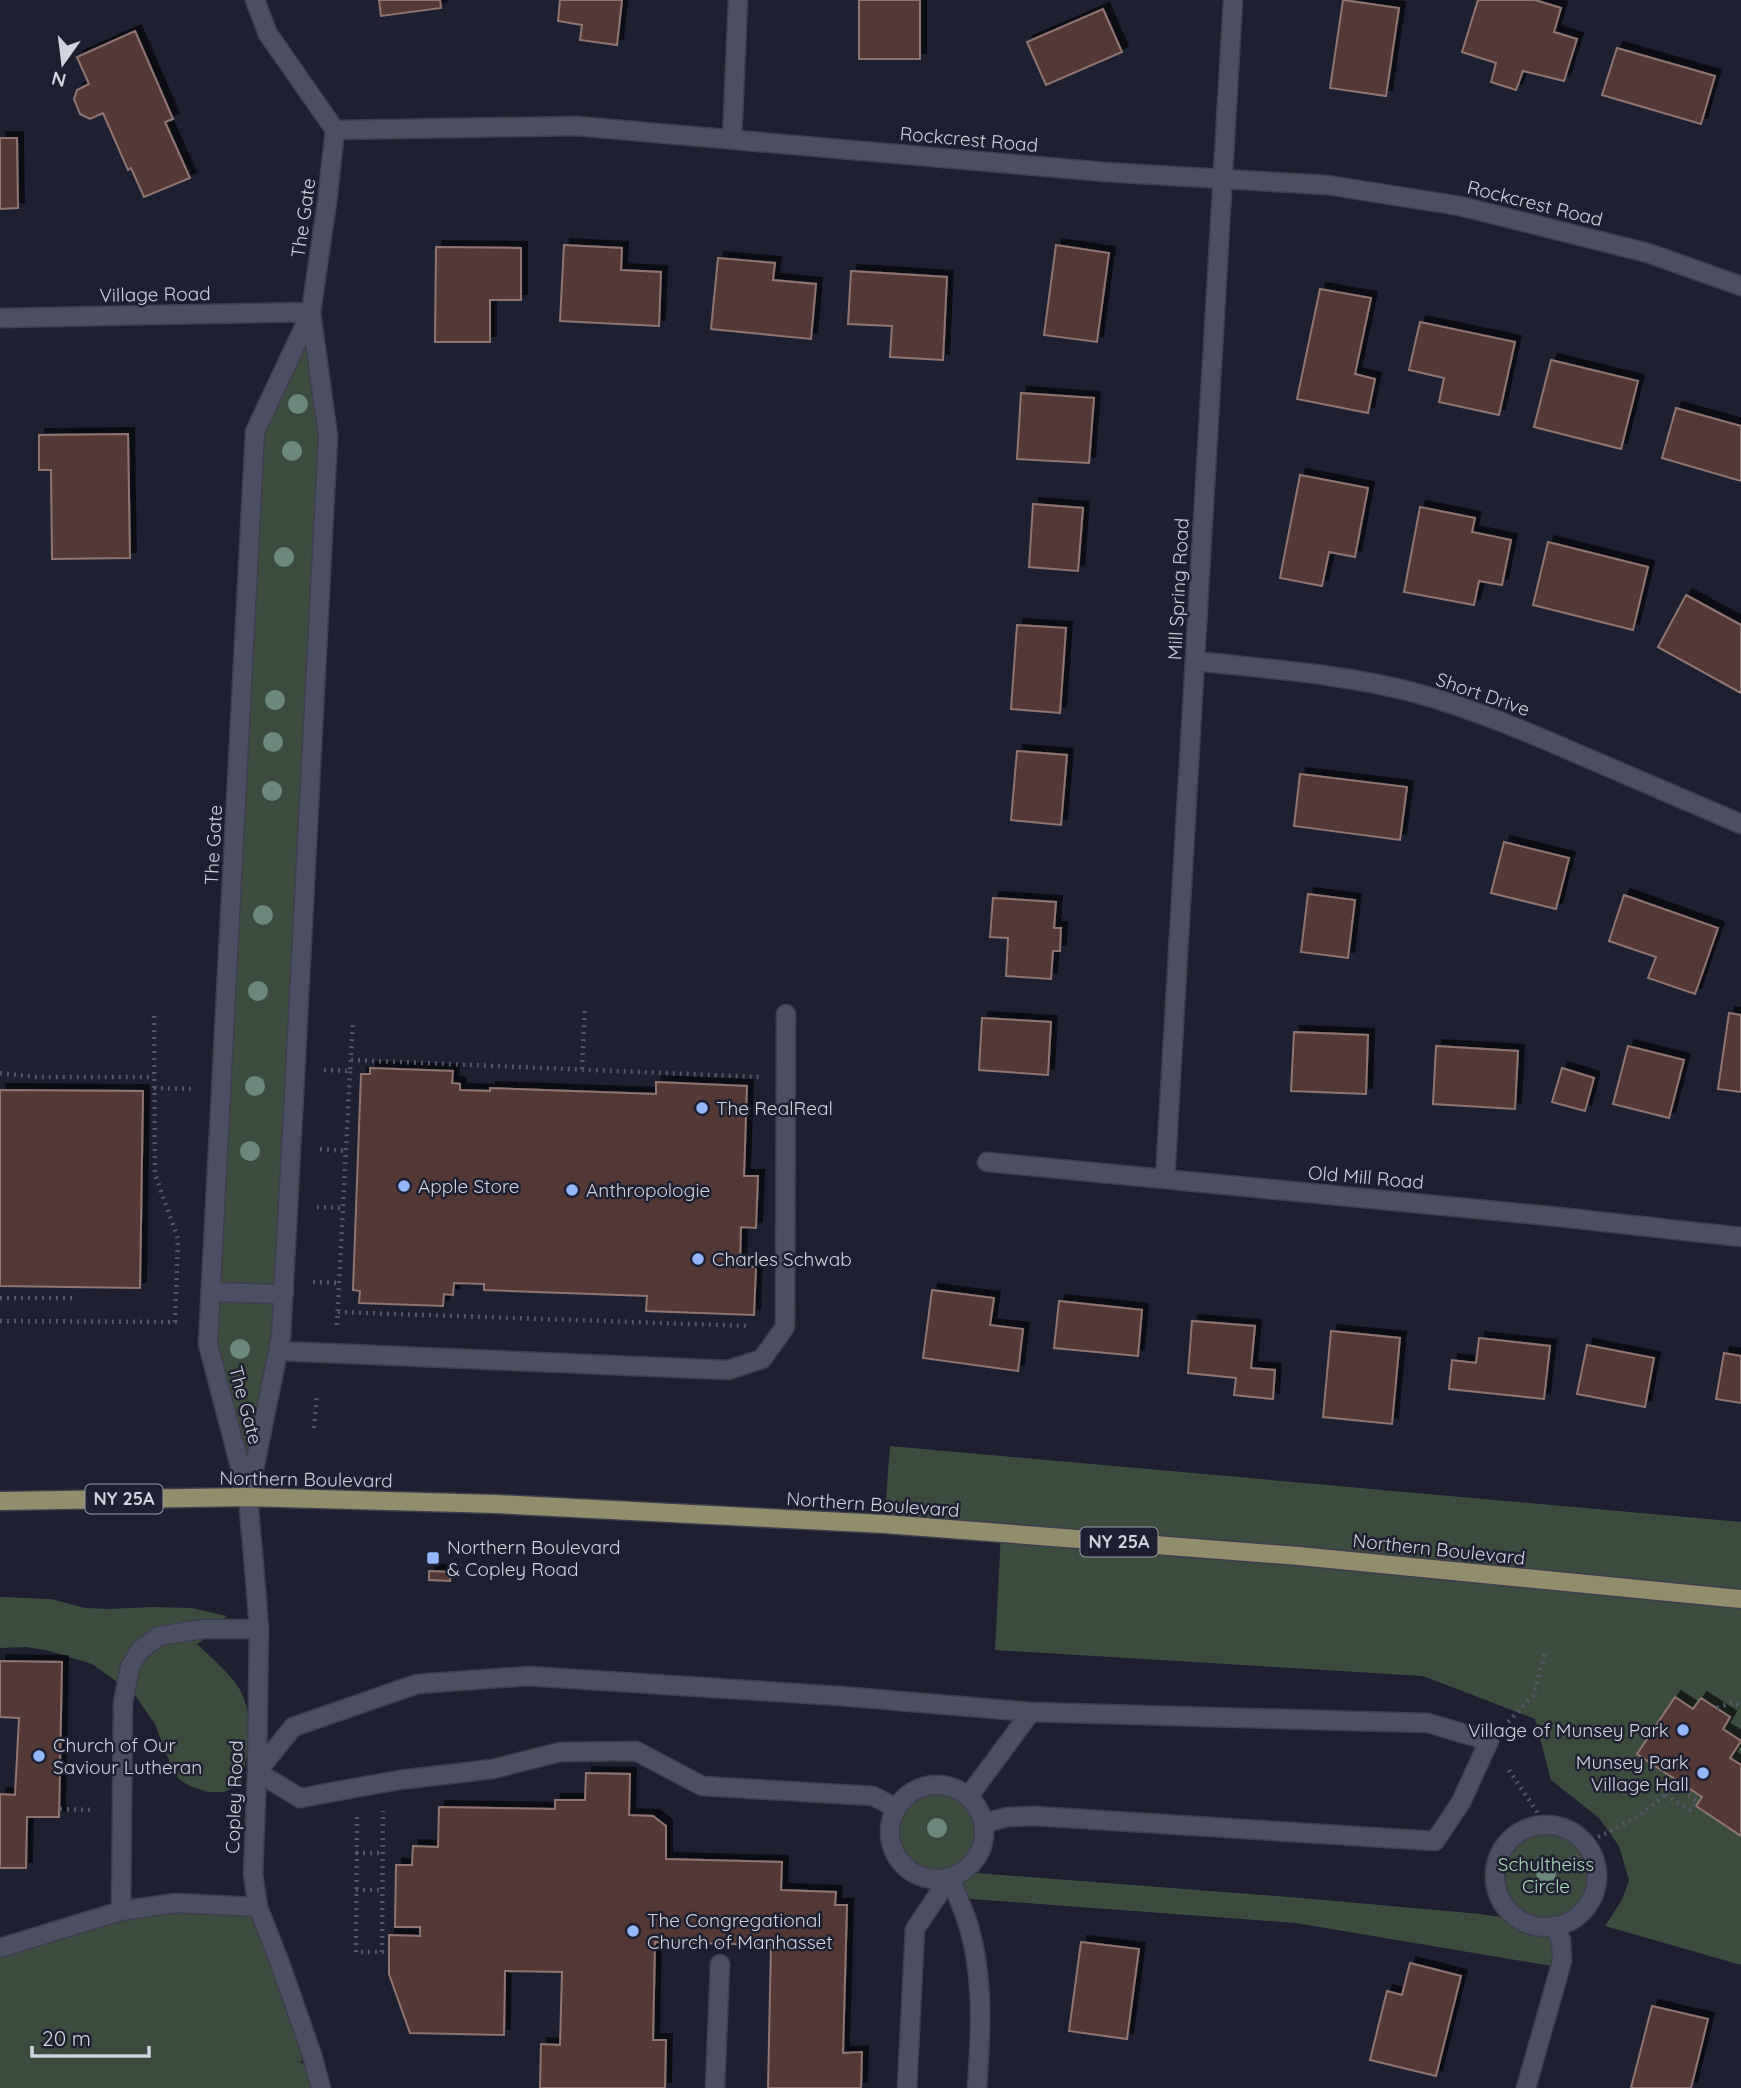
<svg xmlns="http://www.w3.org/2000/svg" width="1741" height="2088" viewBox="0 0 1741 2088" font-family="Quicksand,sans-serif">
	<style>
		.green { fill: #3b4c3f }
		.building { fill: #533734; stroke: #8f7572; stroke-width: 2; filter: url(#shadow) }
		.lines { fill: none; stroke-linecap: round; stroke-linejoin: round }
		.lane-casing { stroke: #3c3e4c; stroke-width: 21 }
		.street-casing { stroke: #3c3e4c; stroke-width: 21 }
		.primary-casing { stroke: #3c3e4c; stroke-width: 21 }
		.path { stroke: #545666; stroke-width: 4.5; stroke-dasharray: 2 5; stroke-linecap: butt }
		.lane { stroke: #4c4f63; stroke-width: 18 }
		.street { stroke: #4c4f63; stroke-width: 18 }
		.primary { stroke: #928d6b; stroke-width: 18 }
		.tree { fill: #6c877c }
		.poi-dot { fill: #92b7fd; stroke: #1e2032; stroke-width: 2.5 }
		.labels { text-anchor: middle; stroke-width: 5; stroke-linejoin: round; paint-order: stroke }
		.shield { fill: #1e2032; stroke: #9b9dab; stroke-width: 2 }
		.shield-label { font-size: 18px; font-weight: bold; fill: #d1d3df }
		.street-label { font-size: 19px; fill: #d1d3df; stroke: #1e2032 }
		.poi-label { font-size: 19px; fill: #d1d3df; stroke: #1e2032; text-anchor: start }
		.park-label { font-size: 19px; fill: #abdcb8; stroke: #1e2032 }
	</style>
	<defs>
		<filter id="shadow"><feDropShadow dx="6" dy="-6" stdDeviation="0" flood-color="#0009"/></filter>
	</defs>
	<rect width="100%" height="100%" fill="#1e2032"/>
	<path class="green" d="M311 312 328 437 281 1343 248 1497 208 1344 255 433Z
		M890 1446 1741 1522V1965L1605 1926 1622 1900 1629 1880 1619 1846 1599 1818 1551 1780 1535 1719 1423 1676 995 1650 1001 1533 884 1524Z
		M0 1597 51 1599 85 1608 109 1609 152 1607 192 1608 227 1616 206 1638 197 1644C209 1656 230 1673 239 1688 255 1715 249 1755 240 1784L224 1792H208L190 1786 180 1780 173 1771 155 1724 134 1694 92 1664 46 1650 26 1647 0 1648Z
		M928 1786C938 1786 947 1786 956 1790 978 1799 990 1827 980 1850 977 1859 969 1865 964 1872L1301 1898 1481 1914 1518 1920C1512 1912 1503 1905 1499 1895 1494 1885 1495 1874 1497 1863 1509 1801 1609 1821 1597 1883 1592 1908 1577 1919 1554 1927L1558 1967 1296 1923 958 1898 947 1878C883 1883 866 1806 928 1786Z
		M176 1908 254 1910 312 2055 300 2062 309 2067 312 2078 310 2088H0V1953L122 1915Z"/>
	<path class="building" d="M379 0H440L441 8 381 16Z
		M560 0H622L617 45 580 40 582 25 558 21Z
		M859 0H920V59H859Z
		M1343 0 1399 8 1386 96 1330 88Z
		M1478 0H1535L1561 8 1554 32 1577 39 1564 81 1523 71 1516 90 1491 82 1496 63 1462 52Z
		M1103 9 1122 52 1046 85 1027 42Z
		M135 31 173 119 165 122 190 178 144 197 131 168 128 170 103 113 90 119 80 114 74 99 77 90 89 84 77 57Z
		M1617 48 1715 76 1701 124 1602 95Z
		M0 138H17L18 208 0 209Z
		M564 245 622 248 621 270 661 272 659 326 560 321Z
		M1056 245 1109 253 1097 342 1044 335Z
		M436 247 521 248V300H490V342H435Z
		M718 258 775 263 773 280 816 284 811 339 711 329Z
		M851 271 947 277 943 360 890 357 892 326 848 324Z
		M1320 289 1371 298 1355 374 1375 379 1368 413 1297 399Z
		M1420 322 1515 342 1499 415 1439 402 1444 378 1409 370Z
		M1551 360 1638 381 1621 449 1534 427Z
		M1021 393 1094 398 1089 463 1017 459Z
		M1676 408 1741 426V481L1662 458Z
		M128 434 130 558 52 559 51 470H39V435Z
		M1300 475 1368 488 1355 557 1329 552 1322 586 1280 578Z
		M1033 504 1083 508 1078 571 1029 567Z
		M1420 507 1475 518 1472 532 1511 540 1502 585 1479 581 1474 605 1404 592Z
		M1548 542 1648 567 1633 630 1533 605Z
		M1686 595 1741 625V693L1658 647Z
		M1017 625 1066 628 1060 713 1011 709Z
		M1017 751 1067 755 1061 825 1011 820Z
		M1300 774 1407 787 1400 840 1294 826Z
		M1504 842 1569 858 1556 909 1491 893Z
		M1308 894 1355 900 1348 958 1301 952Z
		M1624 895 1718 928 1695 994 1648 978 1656 957 1609 941Z
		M993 898 1056 902 1054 928H1061L1060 951H1053L1051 979 1006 976 1008 938 990 937Z
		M1729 1013 1741 1015V1092L1718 1089Z
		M982 1018 1051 1022 1048 1075 979 1070Z
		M1294 1032 1368 1035 1366 1094 1291 1091Z
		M1436 1046 1518 1051 1515 1109 1433 1104Z
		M1628 1046 1684 1060 1669 1118 1613 1104Z
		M370 1068 453 1071 452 1083 460 1084V1090L490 1091V1088L656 1094V1082L747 1086 744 1176H758L756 1228 741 1227 740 1266 756 1267 754 1315 646 1311 647 1296 484 1290V1284L454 1283 453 1295 444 1294 443 1306 359 1303 360 1291 353 1290 361 1074H370Z
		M1562 1068 1594 1078 1585 1111 1552 1102Z
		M0 1090 143 1091 140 1288 0 1286Z
		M932 1290 994 1298 990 1325 1023 1329 1018 1371 923 1358Z
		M1059 1301 1142 1310 1138 1356 1054 1348Z
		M1192 1321 1255 1326 1251 1368 1275 1370 1273 1399 1234 1395 1236 1378 1188 1373Z
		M1331 1331 1400 1338 1392 1424 1323 1417Z
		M1479 1338 1550 1346 1544 1399 1449 1389 1452 1360 1476 1363Z
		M1587 1345 1654 1358 1645 1407 1577 1394Z
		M1724 1353 1741 1356V1403L1716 1399Z
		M429 1571 451 1572 450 1581 429 1580Z
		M0 1661 62 1662 59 1817H27L26 1868H0V1794L15 1795 19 1718 0 1717Z
		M1675 1697 1693 1709 1701 1698 1730 1717 1723 1729 1741 1741 1730 1758 1741 1765V1836L1696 1806 1702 1797 1637 1754Z
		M586 1773 630 1774 629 1815 653 1816 666 1826V1859L782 1862 781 1890 836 1892 835 1905H847L843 2053 862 2052 861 2088H768L771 1945 655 1942 653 2040H666L665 2088H540L541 2044 560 2045 562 1972 505 1971 504 2035 410 2033 389 1974V1935L420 1936V1927H395L396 1865H412L413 1846 438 1847 439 1807 555 1809V1800H585Z
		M1081 1942 1139 1949 1127 2039 1069 2031Z
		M1410 1963 1461 1976 1436 2076 1370 2060 1387 1991 1402 1995Z
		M1652 2006 1708 2019 1691 2088H1631Z"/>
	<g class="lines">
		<defs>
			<path id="lane" d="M211 1292 284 1294
				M279 1351 728 1370 762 1359 785 1327 786 1014
				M968 1797 1031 1712 1428 1723 1489 1741 1461 1802 1435 1841 1034 1816 1008 1817 983 1823
				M896 1808 873 1796 702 1786 636 1751 560 1752 493 1769 399 1780 300 1798 257 1772 293 1727 417 1684 528 1676 840 1696 1031 1712
				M121 1911 123 1703 130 1667 140 1650 159 1636 202 1629H259
				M0 1948 121 1911 175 1903 258 1907
				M715 2088 720 1964
				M907 2088 915 1929 950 1877"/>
			<path id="street" d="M255 0 268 34 335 130 576 126 1104 172 1327 185 1460 206 1648 253 1741 286
				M732 139 738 0
				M0 318 311 312
				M1195 661C1269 669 1344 674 1416 693 1474 709 1530 733 1585 757 1637 779 1689 802 1741 824
				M987 1162 1550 1216 1741 1237
				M1165 1179 1233 0
				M249 1494 281 1337 295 1075 328 436 311 313
				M890 1832a47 47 0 1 1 94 0a47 47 0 1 1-94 0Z
				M1495 1876a51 51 0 1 1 102 0a51 51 0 1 1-102 0Z
				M950 1877C956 1893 963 1908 968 1924 984 1976 981 2034 977 2088
				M321 2088 312 2055 281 1966 258 1907 253 1874 257 1772 259 1629 255 1578 248 1497 208 1344 255 432 311 312 327 202 335 130
				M1526 2088 1562 1961 1561 1940 1554 1926"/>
			<path id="primary" d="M0 1501 248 1497 496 1504 884 1524 1299 1556 1741 1599"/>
		</defs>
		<use href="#lane" class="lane-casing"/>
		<use href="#street" class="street-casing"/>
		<use href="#primary" class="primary-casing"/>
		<path class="path" d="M351 1060 759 1077
			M582 1069 585 1006
			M324 1070 350 1071 353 1022
			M0 1073 36 1077H154
			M248 1081H267
			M154 1088 193 1089
			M320 1149 346 1151
			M317 1207 343 1208
			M313 1282 340 1283
			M0 1298H72
			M338 1312 750 1326
			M0 1321 175 1322 178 1239 155 1174 154 1016
			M337 1325 350 1071
			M314 1428 317 1395
			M1717 1708 1733 1702 1741 1705
			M1508 1722 1533 1696 1545 1653
			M1509 1770 1545 1824
			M1665 1795 1690 1810 1697 1801 1673 1785
			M60 1809 93 1810
			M357 1817 356 1952H382L383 1811
			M1585 1843C1622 1826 1651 1813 1677 1780
			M356 1853H383
			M1564 1864 1589 1847
			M356 1890H383"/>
		<use href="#lane" class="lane"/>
		<use href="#street" class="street"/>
		<use href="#primary" class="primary"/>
	</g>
	<g class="tree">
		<circle cx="298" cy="404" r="10"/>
		<circle cx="292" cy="451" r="10"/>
		<circle cx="284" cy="557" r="10"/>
		<circle cx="275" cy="700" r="10"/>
		<circle cx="273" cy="742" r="10"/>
		<circle cx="272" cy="791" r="10"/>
		<circle cx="263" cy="915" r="10"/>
		<circle cx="258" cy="991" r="10"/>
		<circle cx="255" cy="1086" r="10"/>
		<circle cx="250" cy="1151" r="10"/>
		<circle cx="240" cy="1349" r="10"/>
		<circle cx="937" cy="1828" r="10"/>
		<circle cx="1546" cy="1873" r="10"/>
	</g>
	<g class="poi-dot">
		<circle cx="702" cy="1108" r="7"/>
		<circle cx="404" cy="1186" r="7"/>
		<circle cx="572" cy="1190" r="7"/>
		<circle cx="698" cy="1259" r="7"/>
		<rect x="426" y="1551" width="14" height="14" rx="3.5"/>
		<circle cx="1683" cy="1730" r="7"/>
		<circle cx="39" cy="1756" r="7"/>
		<circle cx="1703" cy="1773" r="7"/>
		<circle cx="633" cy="1931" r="7"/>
	</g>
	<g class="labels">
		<g class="shield">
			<rect x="85.5" y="1484.5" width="77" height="29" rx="5"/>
			<rect x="1080.5" y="1527.5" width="77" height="29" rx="5"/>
		</g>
		<g class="shield-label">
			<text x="124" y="1505">NY 25A</text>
			<text x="1119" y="1548">NY 25A</text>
		</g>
		<g class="street-label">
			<text transform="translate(969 139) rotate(5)" y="7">Rockcrest Road</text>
			<text transform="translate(1535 203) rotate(14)" y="7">Rockcrest Road</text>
			<text transform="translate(303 218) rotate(-82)" y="7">The Gate</text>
			<text transform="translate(155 294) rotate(-1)" y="7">Village Road</text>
			<text transform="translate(1178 589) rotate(-87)" y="7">Mill Spring Road</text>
			<text transform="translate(1483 694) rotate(19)" y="7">Short Drive</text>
			<text transform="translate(213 845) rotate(-87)" y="7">The Gate</text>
			<text transform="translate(1366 1177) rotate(5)" y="7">Old Mill Road</text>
			<text transform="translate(246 1405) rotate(75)" y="7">The Gate</text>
			<text transform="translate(306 1479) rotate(1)" y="7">Northern Boulevard</text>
			<text transform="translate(873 1504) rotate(4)" y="7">Northern Boulevard</text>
			<text transform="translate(1439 1549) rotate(6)" y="7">Northern Boulevard</text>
			<text transform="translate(234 1797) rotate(-88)" y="7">Copley Road</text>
		</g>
		<g class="poi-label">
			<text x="716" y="1115">The RealReal</text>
			<text x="418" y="1193">Apple Store</text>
			<text x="586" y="1197">Anthropologie</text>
			<text x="712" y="1266">Charles Schwab</text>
			<text x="447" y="1554">Northern Boulevard<tspan x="447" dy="22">&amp; Copley Road</tspan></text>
			<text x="1669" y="1737" text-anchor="end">Village of Munsey Park</text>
			<text x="53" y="1752">Church of Our<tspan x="53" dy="22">Saviour Lutheran</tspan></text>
			<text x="1689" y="1769" text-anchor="end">Munsey Park<tspan x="1689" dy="22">Village Hall</tspan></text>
			<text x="647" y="1927">The Congregational<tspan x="647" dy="22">Church of Manhasset</tspan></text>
		</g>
		<g class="park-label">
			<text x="1546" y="1871">Schultheiss<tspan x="1546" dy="22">Circle</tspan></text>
		</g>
	</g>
	<g transform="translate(63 63) rotate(194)" stroke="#1e2032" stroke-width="5" paint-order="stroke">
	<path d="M0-5L12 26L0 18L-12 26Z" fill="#d1d3df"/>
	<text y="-10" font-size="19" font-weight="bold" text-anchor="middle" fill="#d1d3df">N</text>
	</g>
	<path d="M32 2046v10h117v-10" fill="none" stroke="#d1d3df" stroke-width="3.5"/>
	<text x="42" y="2046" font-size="21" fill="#d1d3df" stroke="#1e2032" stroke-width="5" paint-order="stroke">20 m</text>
</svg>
